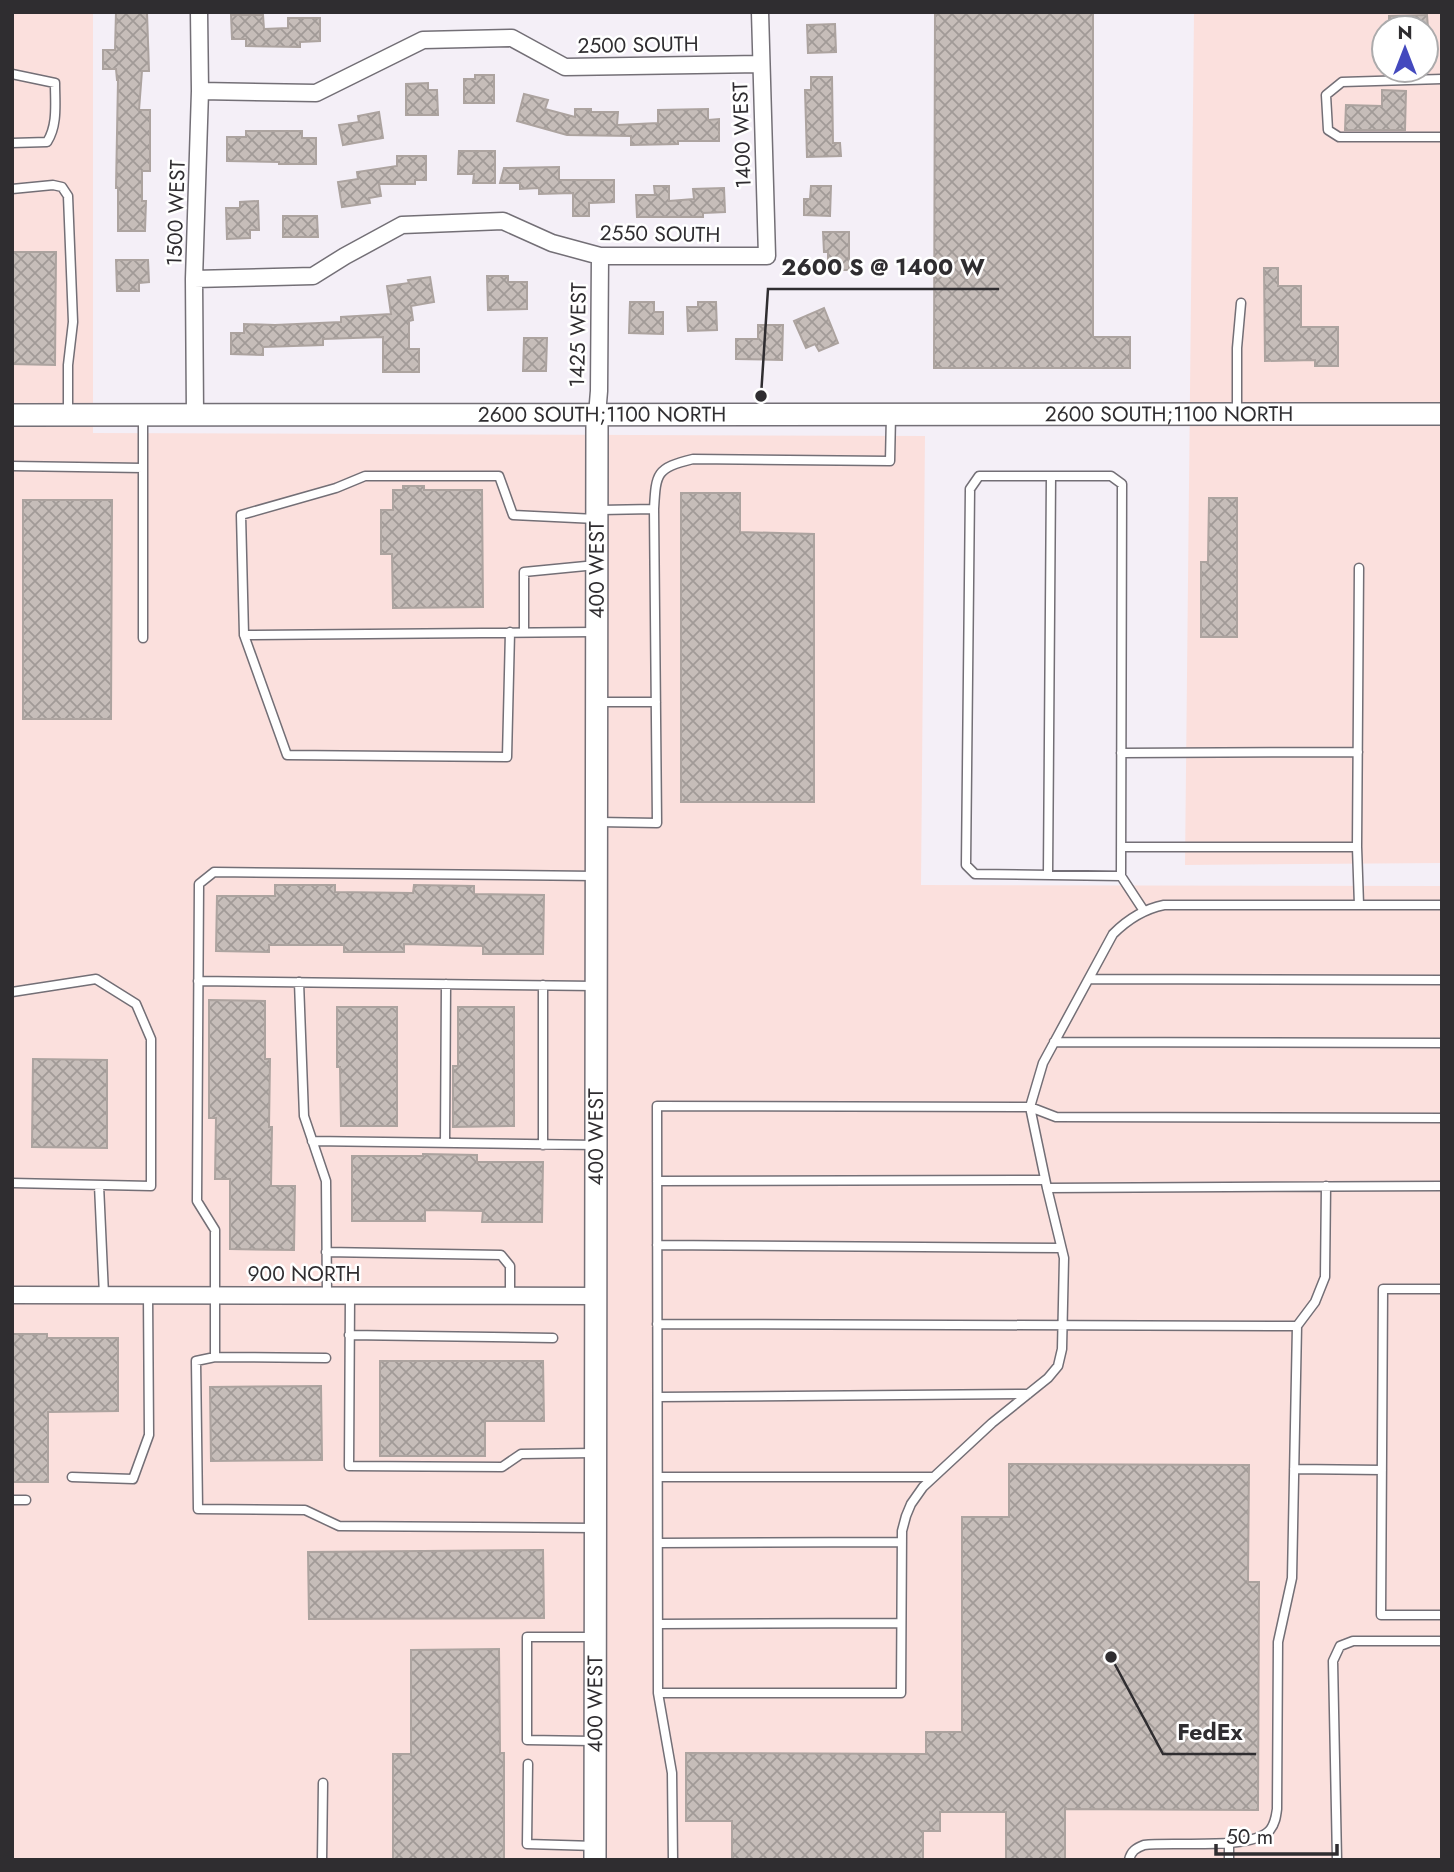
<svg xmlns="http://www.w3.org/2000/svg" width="1454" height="1872" viewBox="0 0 1454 1872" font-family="Jost,sans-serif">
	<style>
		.industrial { fill: #fbe0dd; fill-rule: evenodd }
		.building { fill: url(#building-cross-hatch); stroke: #aca39f; stroke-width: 2 }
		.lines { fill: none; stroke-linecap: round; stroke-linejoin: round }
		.lane-casing { stroke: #736f76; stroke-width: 11 }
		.street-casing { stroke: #736f76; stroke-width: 19 }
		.secondary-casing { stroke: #736f76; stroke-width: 24 }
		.lane { stroke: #fff; stroke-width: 8 }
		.street { stroke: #fff; stroke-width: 16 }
		.secondary { stroke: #fff; stroke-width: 21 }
		.labels { text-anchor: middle; stroke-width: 5; stroke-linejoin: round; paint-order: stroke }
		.street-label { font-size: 21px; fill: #2f2d30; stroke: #fff }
		.leader { fill: none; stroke: #2f2d30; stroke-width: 2.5 }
		.callout-dot { fill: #2f2d30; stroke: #fff; stroke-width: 2.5 }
		.callout-label { font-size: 23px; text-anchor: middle; font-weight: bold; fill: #2f2d30; stroke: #fff; stroke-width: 5; stroke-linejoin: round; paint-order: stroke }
	</style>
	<defs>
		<pattern id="building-cross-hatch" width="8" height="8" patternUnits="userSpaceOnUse" patternTransform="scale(1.75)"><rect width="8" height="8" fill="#c6bdb9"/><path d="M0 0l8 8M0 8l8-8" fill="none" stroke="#a19a97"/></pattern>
	</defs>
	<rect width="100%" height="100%" fill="#f4eff7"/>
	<path class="industrial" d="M12 12H93V433L925 436 921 885 1442 886V1860H12Z
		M1194 12H1442V863L1185 865ZM1384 28H1426V70H1384Z"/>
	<path class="building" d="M116 12H147L149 71H142L139 110H150V171H142V201H146L145 231H118V188H116L118 80H117L116 69H103V50H115Z
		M935 12H1093V337H1130V368H934Z
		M231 15H263L264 29 288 28V18H320V41L300 42V47L246 46V39H232Z
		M1427 15 1428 28H1389V16Z
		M835 24 836 52 808 53 807 25Z
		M475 75H494V103H464V79H475Z
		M811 77H832L833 143H840L841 156 807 157 805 90H811Z
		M428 83V90H437L438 115H406V84Z
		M1382 90 1406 91 1405 130H1345L1346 105 1382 106Z
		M524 94 548 100 545 109 575 117V109H591V112H618L617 125 658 123V110L708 109V120L719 119V141H678V144L631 145V136L567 135 517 121Z
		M379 112 383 138 343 145 339 125 359 122 358 116Z
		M246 131H302V138H316V164H279V162L227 161V137H246Z
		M459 151H495V183H473L474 174H458Z
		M397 156H426V180H415V184H379L381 196 369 198 370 203 342 207 338 182 358 179 357 172 397 166Z
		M559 167V180H614V202L589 203V216H573V193L539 194V188L520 189V183H500L504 168Z
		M654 186H669V201L694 199 693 189 724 188 725 212 703 213V217H637L636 195H655Z
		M811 186H831L830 216 804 215V199H810Z
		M258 201 259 230H250V238L227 239 226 208H240V202Z
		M283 216H317L318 237H283Z
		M823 232H849V270H828V252H824Z
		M12 252H56L55 365 12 364Z
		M116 260H148L149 282 139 283V291H117Z
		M1264 268H1278V286H1301V327H1338V366H1315V360L1265 361Z
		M487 276H508V282H527V309L488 310Z
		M430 277 434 302 411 306 413 320 409 321V349H419V372H383V337L323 339V345L263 347V355L231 354V333H244V324L275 325 341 322V317L391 314 387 286 409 283 408 280Z
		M630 302H654V312H663V334L629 333Z
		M698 302H716L717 330 688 331 687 307H698Z
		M824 308 838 343 819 351 815 344 806 348 794 321Z
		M758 325H783L782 360 736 359V339H758Z
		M524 338H547L546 371H523Z
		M403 486H424V490H482L483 607 393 608 392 554H381V510H393V490H403Z
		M681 493H740V532L814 534V802H681Z
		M1209 498H1237V637H1201V562H1208Z
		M23 500H112L111 719H23Z
		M275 885H335V892L413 893 414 885 474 886V894L544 895 543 954H483V946L404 944V952H344V945H269V952L216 951 217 896H275Z
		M209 1000 265 1001V1059H270L269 1127H272L271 1186H295L294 1250 230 1249V1179H215L216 1118H209Z
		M337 1007H397V1126H341L340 1067H337Z
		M458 1007H514V1126L453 1127V1066H458Z
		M33 1059 107 1060V1148L32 1147Z
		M423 1154 477 1155V1162H543L542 1222H482L483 1211 425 1210V1221H352V1156H423Z
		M12 1334H47V1338H118V1411L48 1412V1482H12Z
		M380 1361H543L544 1421H485V1456H380Z
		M321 1386 322 1460 211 1461 210 1387Z
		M1009 1464 1249 1465 1248 1582H1259L1258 1810 1065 1809V1860H1006V1812H940V1831H923V1860H732V1821H686V1753L926 1754V1732H962V1517H1009Z
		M543 1550 544 1618 309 1619 308 1552Z
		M499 1649 500 1753H504V1860H393V1754H411V1650Z"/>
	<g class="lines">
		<defs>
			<path id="lane" d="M12 74 55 83C55 103 58 125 47 142L12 143
				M1442 79 1342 82 1326 95 1328 130 1339 137H1442
				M12 189 53 185 62 187 68 196 73 322 68 365V415
				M1237 411V348L1241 303
				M12 466 143 468V416
				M143 468V638
				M600 510 654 509C656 473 656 468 693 459L890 461 891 415
				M510 632 507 757 287 755 244 635 594 632
				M524 632V572L596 565
				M244 635 241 515 336 488 365 476H499L513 515 596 519
				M599 702H656
				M1121 753 1358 752
				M599 822 657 823 654 509
				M1121 847H1357L1359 905
				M1357 847 1359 568
				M1048 875 1051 476
				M1121 876 1122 484 1111 476H979L970 489 966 865 975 874 1121 876 1144 911
				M1089 979 1442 980
				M198 981 596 986
				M299 982 304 1116 326 1181 327 1295
				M543 985V1145
				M12 992 96 979 136 1004 151 1039V1186L12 1183
				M1054 1042 1442 1043
				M312 1141 596 1145
				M445 1143 446 984
				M657 1181 1045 1180
				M99 1185 104 1295
				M1047 1188 1442 1186
				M657 1245 1061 1248
				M326 1252 501 1255 510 1266V1295
				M1442 1289H1383L1381 1615H1442
				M350 1295 349 1466 502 1467 521 1454 593 1453
				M657 1324 1297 1326
				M349 1335 553 1338
				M215 1357 326 1358
				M658 1397 1028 1394
				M1294 1469 1382 1470
				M72 1477 133 1479 149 1435 148 1295
				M658 1477H932
				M12 1500H26
				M593 1528 339 1526 305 1510 198 1509 196 1361 215 1357V1230L197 1201 199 884 214 872 596 876
				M658 1543 902 1542
				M658 1624 901 1623
				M593 1637H527V1740L593 1741
				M658 1693H901L902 1531 906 1516 911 1504 923 1487 992 1423 1048 1378 1058 1366 1062 1349 1064 1258 1047 1188 1030 1107 1043 1063 1113 934C1128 919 1144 909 1164 905H1442
				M528 1764 527 1844 595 1846
				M322 1860 323 1783
				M673 1860 672 1773 658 1693 657 1106 1030 1107 1056 1117 1442 1118
				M1129 1860C1131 1851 1136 1848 1144 1845 1173 1841 1251 1851 1270 1830 1275 1824 1276 1817 1277 1809L1278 1642 1292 1578 1297 1326 1315 1302 1325 1277 1326 1186
				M1229 1860V1843
				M1337 1860 1333 1661 1340 1646 1353 1641H1442"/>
			<path id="street" d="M200 91 316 93 423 40 512 38 565 67 761 64
				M194 279 313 276 345 256 402 225 503 221 552 243 600 256H767L760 12
				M195 415 194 279 200 91 199 12
				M597 415 599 391 600 256
				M12 1295 596 1296"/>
			<g id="secondary">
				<path id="s1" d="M12 415 1442 414"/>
				<path id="s2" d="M595 1860 597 415"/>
			</g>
		</defs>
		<use href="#lane" class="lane-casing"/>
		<use href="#street" class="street-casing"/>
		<use href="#secondary" class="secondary-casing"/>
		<use href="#lane" class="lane"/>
		<use href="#street" class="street"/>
		<use href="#secondary" class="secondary"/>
	</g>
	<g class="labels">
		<g class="street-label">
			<text transform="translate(638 45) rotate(-1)" y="7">2500 SOUTH</text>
			<text transform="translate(742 135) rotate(-92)" y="7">1400 WEST</text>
			<text transform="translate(176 213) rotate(-88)" y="7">1500 WEST</text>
			<text transform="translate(660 234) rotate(1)" y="7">2550 SOUTH</text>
			<text transform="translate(578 335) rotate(-89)" y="7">1425 WEST</text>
			<text dy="7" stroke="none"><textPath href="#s1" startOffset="1157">2600 SOUTH;1100 NORTH</textPath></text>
			<text dy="7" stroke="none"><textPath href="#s1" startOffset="590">2600 SOUTH;1100 NORTH</textPath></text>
			<text dy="7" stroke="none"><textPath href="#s2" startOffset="1290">400 WEST</textPath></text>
			<text dy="7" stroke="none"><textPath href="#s2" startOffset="723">400 WEST</textPath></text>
			<text x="304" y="1281">900 NORTH</text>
			<text dy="7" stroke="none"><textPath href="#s2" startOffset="156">400 WEST</textPath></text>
		</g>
	</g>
	<path class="leader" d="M761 396L768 289H999M1111 1657L1163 1754H1256"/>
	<g class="callout-dot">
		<circle cx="761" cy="396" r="7"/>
		<circle cx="1111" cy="1657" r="7"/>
	</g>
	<g class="callout-label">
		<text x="883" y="275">2600 S @ 1400 W</text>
		<text x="1210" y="1740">FedEx</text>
	</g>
	<rect width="1454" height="1872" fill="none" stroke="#2f2d30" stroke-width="28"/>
	<g transform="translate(1405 49)"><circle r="33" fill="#ffffff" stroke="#acabac" stroke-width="2"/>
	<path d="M0-5L12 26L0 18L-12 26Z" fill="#4449be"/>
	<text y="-10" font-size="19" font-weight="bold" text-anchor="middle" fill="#2f2d30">N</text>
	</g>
	<path d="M1216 1844v10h121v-10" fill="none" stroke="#2f2d30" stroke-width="3.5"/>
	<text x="1226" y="1844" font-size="21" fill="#2f2d30" stroke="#ffffff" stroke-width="5" paint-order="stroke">50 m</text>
</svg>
